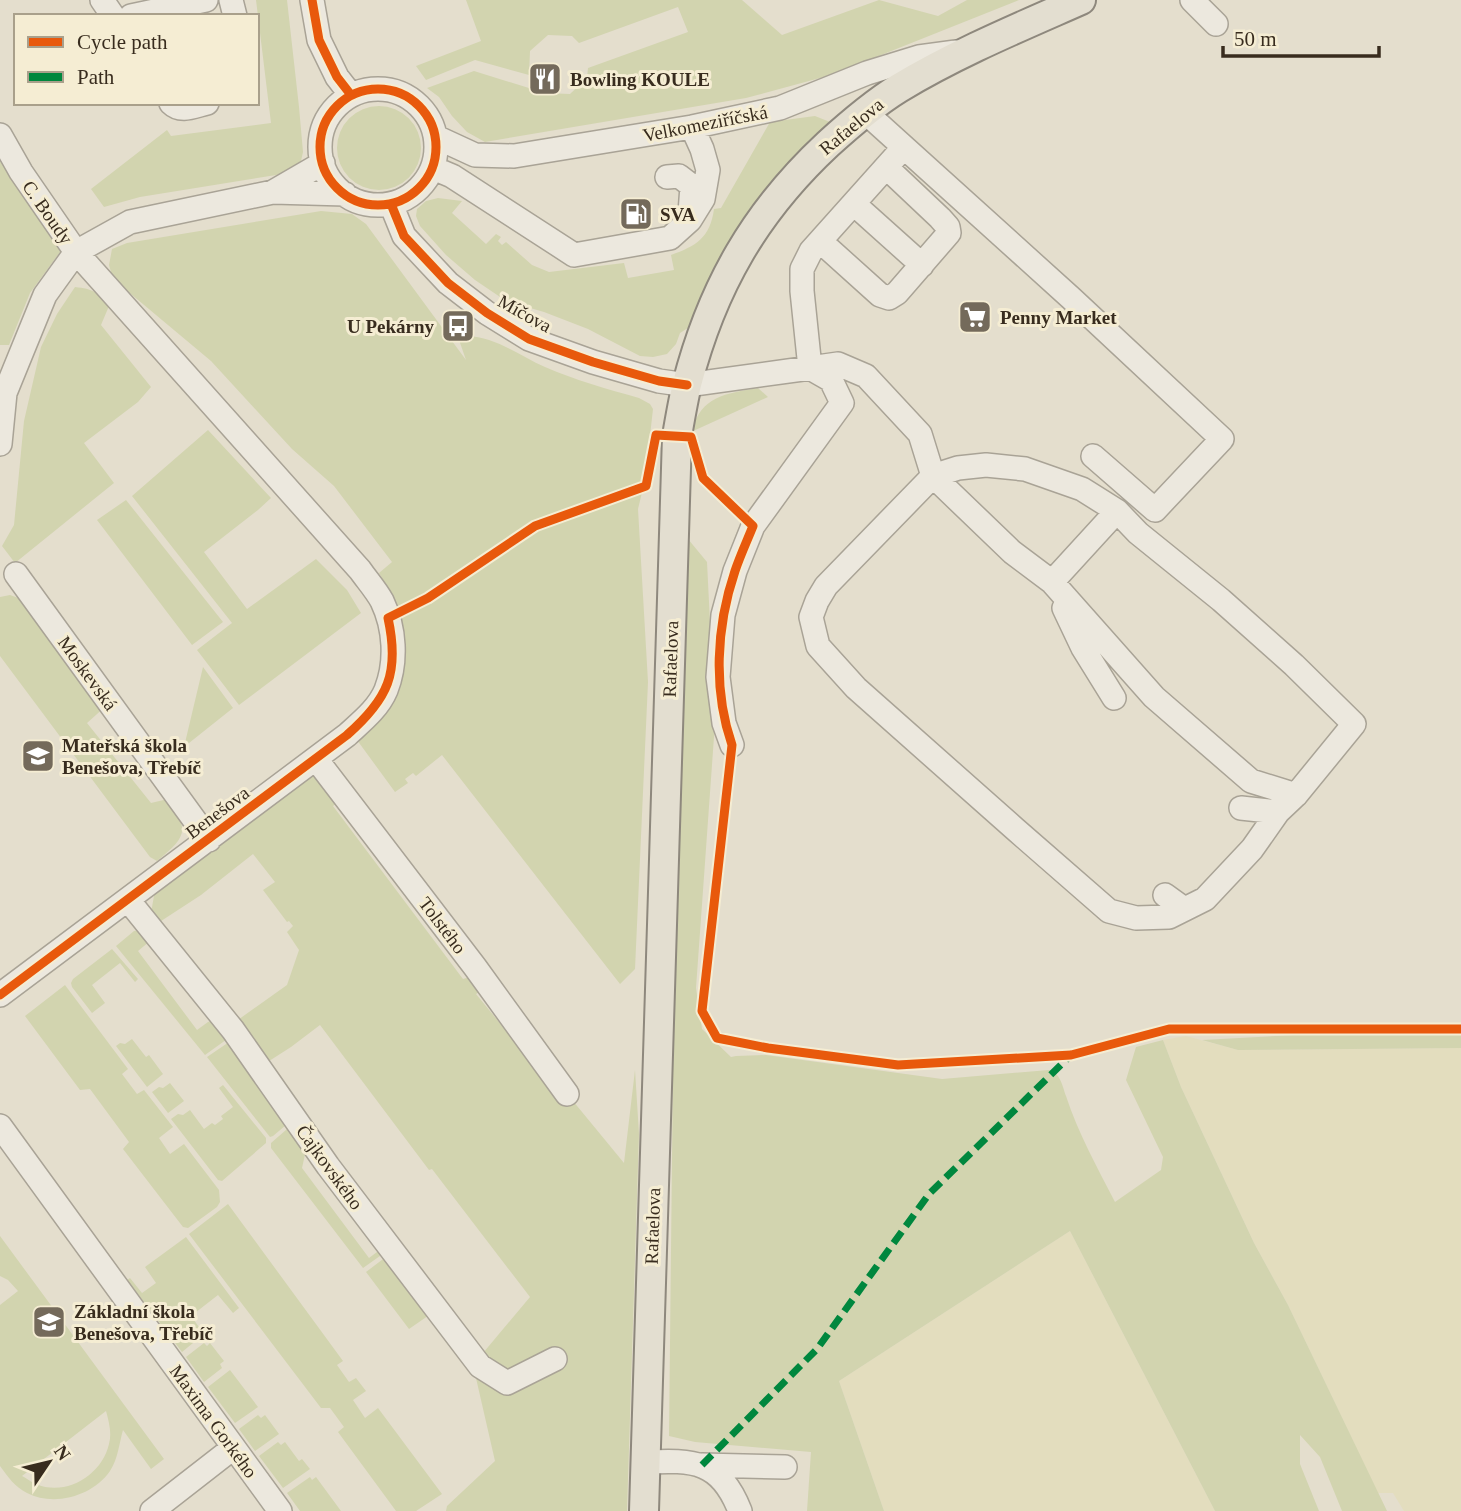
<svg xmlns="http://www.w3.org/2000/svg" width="1461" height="1511" viewBox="0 0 1461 1511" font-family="Georgia,serif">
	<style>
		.farmland { fill: #e3ddbe }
		.green { fill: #d2d4af; fill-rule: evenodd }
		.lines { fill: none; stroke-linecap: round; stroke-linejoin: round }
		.minor-casing { stroke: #a9a396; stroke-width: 26 }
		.major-casing { stroke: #8e887d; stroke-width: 32 }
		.minor { stroke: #ece8de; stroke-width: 23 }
		.major { stroke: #e3ded0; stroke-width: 28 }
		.quiet { stroke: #00873e; stroke-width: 7; stroke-dasharray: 14 7; stroke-linecap: butt }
		.cycleway-casing { stroke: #f5edd3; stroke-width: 13 }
		.cycleway { stroke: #e8590c; stroke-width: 9 }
		.labels { text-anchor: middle; stroke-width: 6; stroke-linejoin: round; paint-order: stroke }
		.poi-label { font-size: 19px; font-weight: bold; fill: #382c1e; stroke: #f5edd3; text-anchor: start }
		.street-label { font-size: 19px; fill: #382c1e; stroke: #f5edd3 }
	</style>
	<rect width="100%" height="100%" fill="#e4decd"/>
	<path class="farmland" d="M1186 1036 1238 1050 1461 1048V1511H1404L1393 1493H1378L1288 1305 1254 1243 1181 1087 1163 1040Z
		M1070 1231 1215 1511H884L839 1381Z"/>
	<path class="green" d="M256 0H287L299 107 303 152 301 161 295 172 140 197 104 207 91 189 167 130 171 136 271 123Z
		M466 0H742L782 35 879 0 938 16 967 0H1019L831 75 746 98 485 142 467 132 452 116 439 97 427 88 474 71 545 93 570 94 587 78 588 68 688 32 678 7 579 43 572 36 548 35 530 51 529 75 475 60 426 80 416 66 481 41Z
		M337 148a42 42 0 1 1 84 0a42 42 0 1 1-84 0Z
		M815 116 830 122 778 173 753 207 725 251 704 293 691 326 680 333 676 344 667 354 653 357 640 356 588 329 544 312 506 301 475 280 446 255 420 226 416 216 417 209 426 201 438 198 462 201 452 213 486 244 496 234 501 237 498 241 502 245 506 242 532 265 549 272 624 263 628 278 674 270 671 255C696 246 710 238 714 209L721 208 770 122Z
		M0 153 63 248 30 293 9 345H0Z
		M321 211 352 214 366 224 466 360 458 337C490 332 517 355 545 367 575 380 607 389 639 398L650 404 653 409 645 480 638 509 648 682 635 969 620 984 442 755 416 776 413 773 405 779 408 783 395 792 357 740 404 649 402 624 395 600 379 573 392 562 334 486 292 449 211 361 113 279 109 265 112 249 127 243Z
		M75 287C93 289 98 292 109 306L101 325 151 387 138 402 84 443 114 483 15 563 2 546 14 525 24 421 41 347 57 314Z
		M758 388 768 397 691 432C702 395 725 394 758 388Z
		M208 430 271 498 258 510 204 552 247 609 316 559 347 590 361 613 239 705 197 650 232 623 132 496Z
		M126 500 223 622 192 645 97 520Z
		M688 539 707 562 715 723 696 988 702 1029 731 1057 736 1056 766 1055 942 1079 1049 1070C1061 1074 1062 1085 1066 1096 1078 1133 1097 1167 1115 1202L1161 1170 1163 1157 1126 1080 1136 1047 1163 1040 1181 1087 1254 1243 1288 1305 1387 1511H1342L1320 1457 1300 1435V1464L1319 1511H1215L1070 1231 839 1381 884 1511H807L811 1452 695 1442 669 1436 673 1067Z
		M10 595 24 600 106 706 87 723 151 803 168 799C191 831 185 838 157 861L150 857 0 656V597Z
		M203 667 233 708 184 747Z
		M320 772 351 791 333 806 463 979 487 972 495 982 476 994 531 1061 559 1084 624 1163 635 1070 639 1134 627 1511H446L447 1506 495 1461 473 1365 530 1297 432 1169 429 1170 320 1025 291 1047 266 1063 235 1022 287 985 299 950 287 932 293 926 289 921 287 922 263 890 275 882 253 854 201 895 158 923 151 913 155 890 311 774Z
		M140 930 150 941 138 951 197 1030 208 1022 213 1020 230 1037 205 1055 116 946 134 931Z
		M112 949 138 979 135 982 120 963 92 985 105 1003 92 1013 72 987 71 983 73 979Z
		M65 985 128 1069 122 1074 137 1094 144 1090 173 1127 159 1138 170 1154 184 1144 219 1190 220 1202 217 1207 188 1228 183 1227 123 1149 129 1142 90 1089 80 1090 25 1016Z
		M1461 1026V1048L1238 1050 1202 1040Z
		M132 1039 146 1057 149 1055 163 1074 147 1087 116 1046 120 1043 125 1044Z
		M232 1040 292 1120 273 1136 270 1137 207 1057Z
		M170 1083 184 1101 168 1113 152 1092 159 1087 163 1088Z
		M223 1085 266 1138V1143L222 1181 218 1180 171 1119 178 1114 183 1115 190 1110 204 1129 212 1123 215 1125 223 1119 221 1116 233 1107 219 1088Z
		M294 1123 308 1141 302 1168 369 1258 377 1252 387 1251 363 1268 271 1148V1143Z
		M228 1204 343 1361 337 1365 349 1382 356 1378 366 1391 353 1400 365 1418 378 1408 442 1494 416 1511H396L338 1432 344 1427 330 1408H321L189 1234Z
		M0 1236 164 1459 151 1469 123 1430C119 1444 118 1459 110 1471 93 1496 54 1507 27 1493 15 1487 8 1477 0 1466V1305L18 1291 8 1280 0 1276ZM106 1411C109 1422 112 1433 109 1444 102 1475 66 1497 36 1484 31 1482 26 1478 22 1476Z
		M186 1237 239 1308 233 1313 218 1295 191 1316 204 1334 182 1352 127 1280 130 1278 142 1293 156 1283 145 1267Z
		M391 1253 435 1311 409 1329 366 1272Z
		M204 1343 207 1346 210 1343 224 1361 220 1364 222 1368 204 1382 186 1357Z
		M230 1370 258 1407 235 1423 208 1387Z
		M258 1415 261 1418 265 1415 279 1434 255 1451 239 1429Z
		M278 1442 281 1445 285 1442 299 1461 302 1459 310 1469 283 1488 259 1456Z
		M310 1477 312 1480 316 1477 341 1511H300L287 1493Z"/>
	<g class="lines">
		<defs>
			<path id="minor" d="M102 0 113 16
				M231 0 235 16
				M312 0 319 40 337 77 351 95
				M1192 0 1216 24
				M131 16 206 0
				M320 147a58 58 0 1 1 116 0a58 58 0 1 1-116 0Z
				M171 103C181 113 194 106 207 103
				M864 111 1071 298 1222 439 1155 510 1093 456
				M0 135 21 172 76 252 360 570C367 580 376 590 382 601 395 628 397 662 386 690 378 709 361 722 347 735L0 995
				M436 137 475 155 514 156 692 127 780 108 867 73 919 57 956 52
				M904 147 811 251 802 269V291L810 368 838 364 866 376 920 434 933 476 826 586 817 601 811 617 818 646 856 688 1015 829 1109 911 1136 918 1169 917 1205 899 1252 849 1278 812 1296 795 1354 724 1294 665 1221 600 1138 533 1117 511 1082 489 1025 469 986 465 958 468 933 476 1012 552 1052 582 1117 511
				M433 168 452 176 574 255 670 238 690 220 703 199 708 170 702 149 692 127
				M667 177 679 176 692 186 690 213
				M273 192 323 163
				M391 204 404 236 448 283 487 313 529 339 593 362 659 381 687 385 810 368 831 380 842 403 753 526 735 571 723 615 718 677 724 723 732 745
				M854 204 922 265
				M820 241 880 295 889 298 897 293 949 233 948 227 940 218 886 167
				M0 444 5 393 45 295 76 252 130 222 273 192 345 194
				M16 574 209 840
				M1052 582 1154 697 1251 781 1296 795
				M1064 608 1083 648 1114 698
				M316 759 475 967 567 1094
				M1241 808 1278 812
				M1165 895 1183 908
				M128 900 233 1030 328 1166 480 1366 507 1383 555 1359
				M0 1126 280 1511
				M645 1462C694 1460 720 1460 740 1511
				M702 1465 785 1467
				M152 1511 233 1448"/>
			<path id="major" d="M644 1511 677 436C680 419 683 401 687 384 712 287 755 212 828 144 850 124 873 104 899 88 957 53 1020 27 1081 0"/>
		</defs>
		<use href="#minor" class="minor-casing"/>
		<use href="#major" class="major-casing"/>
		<use href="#minor" class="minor"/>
		<use href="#major" class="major"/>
		<path class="quiet" d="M702 1465 817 1349 929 1194 1071 1055"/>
		<defs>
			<path id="cycleway" d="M312 0 319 40 337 77 351 95
				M320 147a58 58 0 1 1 116 0a58 58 0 1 1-116 0Z
				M391 204 404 236 448 283 487 313 529 339 593 362 659 381 687 385
				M0 995 347 735C388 699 400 673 388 618L428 598 535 526 646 486 656 435 691 437 703 478 753 526C747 541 740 556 735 571 716 627 713 690 732 745L702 1011 717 1038 768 1048 898 1065 1071 1055 1169 1029H1461"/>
		</defs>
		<use href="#cycleway" class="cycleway-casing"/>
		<use href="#cycleway" class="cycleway"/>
	</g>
	<defs>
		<symbol id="restaurant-square" viewBox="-11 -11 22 22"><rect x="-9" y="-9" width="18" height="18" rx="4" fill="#746a5b" stroke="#f5edd3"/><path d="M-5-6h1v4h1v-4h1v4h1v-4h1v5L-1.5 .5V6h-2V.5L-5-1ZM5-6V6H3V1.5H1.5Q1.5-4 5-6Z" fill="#fff"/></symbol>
		<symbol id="fuel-square" viewBox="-11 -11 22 22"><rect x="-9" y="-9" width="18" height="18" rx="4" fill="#746a5b" stroke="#f5edd3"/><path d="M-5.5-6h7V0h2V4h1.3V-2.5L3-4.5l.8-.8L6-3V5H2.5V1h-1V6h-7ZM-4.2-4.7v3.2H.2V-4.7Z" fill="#fff"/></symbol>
		<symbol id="supermarket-square" viewBox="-11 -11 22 22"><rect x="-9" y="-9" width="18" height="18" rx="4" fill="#746a5b" stroke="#f5edd3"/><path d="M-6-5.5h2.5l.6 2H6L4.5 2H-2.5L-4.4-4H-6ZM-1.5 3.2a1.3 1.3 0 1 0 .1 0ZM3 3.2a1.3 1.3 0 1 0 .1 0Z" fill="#fff"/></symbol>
		<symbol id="bus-square" viewBox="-11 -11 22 22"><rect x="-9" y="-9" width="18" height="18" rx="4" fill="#746a5b" stroke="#f5edd3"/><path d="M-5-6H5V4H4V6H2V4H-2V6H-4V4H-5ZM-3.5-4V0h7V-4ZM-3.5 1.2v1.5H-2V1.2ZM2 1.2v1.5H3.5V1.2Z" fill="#fff"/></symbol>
		<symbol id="school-square" viewBox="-11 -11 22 22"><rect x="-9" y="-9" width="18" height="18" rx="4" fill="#746a5b" stroke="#f5edd3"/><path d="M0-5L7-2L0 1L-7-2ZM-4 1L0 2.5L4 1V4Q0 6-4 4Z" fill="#fff"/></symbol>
	</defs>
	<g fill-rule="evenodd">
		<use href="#restaurant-square" x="526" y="60" width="38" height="38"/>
		<use href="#fuel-square" x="617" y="195" width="38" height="38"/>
		<use href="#supermarket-square" x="956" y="298" width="38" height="38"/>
		<use href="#bus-square" x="439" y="307" width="38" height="38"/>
		<use href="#school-square" x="19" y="737" width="38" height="38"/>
		<use href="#school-square" x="30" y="1303" width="38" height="38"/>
	</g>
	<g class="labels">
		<g class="poi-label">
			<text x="570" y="86">Bowling KOULE</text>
			<text x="660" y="221">SVA</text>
			<text x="1000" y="324">Penny Market</text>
			<text x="434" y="333" text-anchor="end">U Pekárny</text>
			<text x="62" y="752">Mateřská škola<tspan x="62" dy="22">Benešova, Třebíč</tspan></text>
			<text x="74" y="1318">Základní škola<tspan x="74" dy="22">Benešova, Třebíč</tspan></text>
		</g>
		<g class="street-label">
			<text transform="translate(705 123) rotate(-11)" y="7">Velkomeziříčská</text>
			<text transform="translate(851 126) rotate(-40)" y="7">Rafaelova</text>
			<text transform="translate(48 212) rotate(55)" y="7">C. Boudy</text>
			<text transform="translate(525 313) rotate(29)" y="7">Míčova</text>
			<text transform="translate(670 659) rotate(-88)" y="7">Rafaelova</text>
			<text transform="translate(88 673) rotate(54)" y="7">Moskevská</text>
			<text transform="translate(217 812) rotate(-37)" y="7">Benešova</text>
			<text transform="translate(443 925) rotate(53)" y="7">Tolstého</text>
			<text transform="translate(330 1167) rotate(54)" y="7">Čajkovského</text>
			<text transform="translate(652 1226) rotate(-88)" y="7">Rafaelova</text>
			<text transform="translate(214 1421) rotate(54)" y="7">Maxima Gorkého</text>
		</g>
	</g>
	<rect x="14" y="14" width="245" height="91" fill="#f5edd3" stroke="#a9a08b" stroke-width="2"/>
	<rect x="28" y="37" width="35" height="10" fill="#e8590c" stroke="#a9a08b" stroke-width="2"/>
	<text x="77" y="49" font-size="21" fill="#382c1e">Cycle path</text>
	<rect x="28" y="72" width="35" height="10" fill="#00873e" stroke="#a9a08b" stroke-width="2"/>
	<text x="77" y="84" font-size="21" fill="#382c1e">Path</text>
	<g transform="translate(49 1462) rotate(55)" stroke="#f5edd3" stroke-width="5" paint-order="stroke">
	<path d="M0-5L12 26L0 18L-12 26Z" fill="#382c1e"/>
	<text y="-10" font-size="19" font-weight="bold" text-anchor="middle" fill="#382c1e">N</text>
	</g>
	<path d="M1223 46v10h156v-10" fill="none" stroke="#382c1e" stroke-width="3.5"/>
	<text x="1234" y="46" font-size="21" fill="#382c1e" stroke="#f5edd3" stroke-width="5" paint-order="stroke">50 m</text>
</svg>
